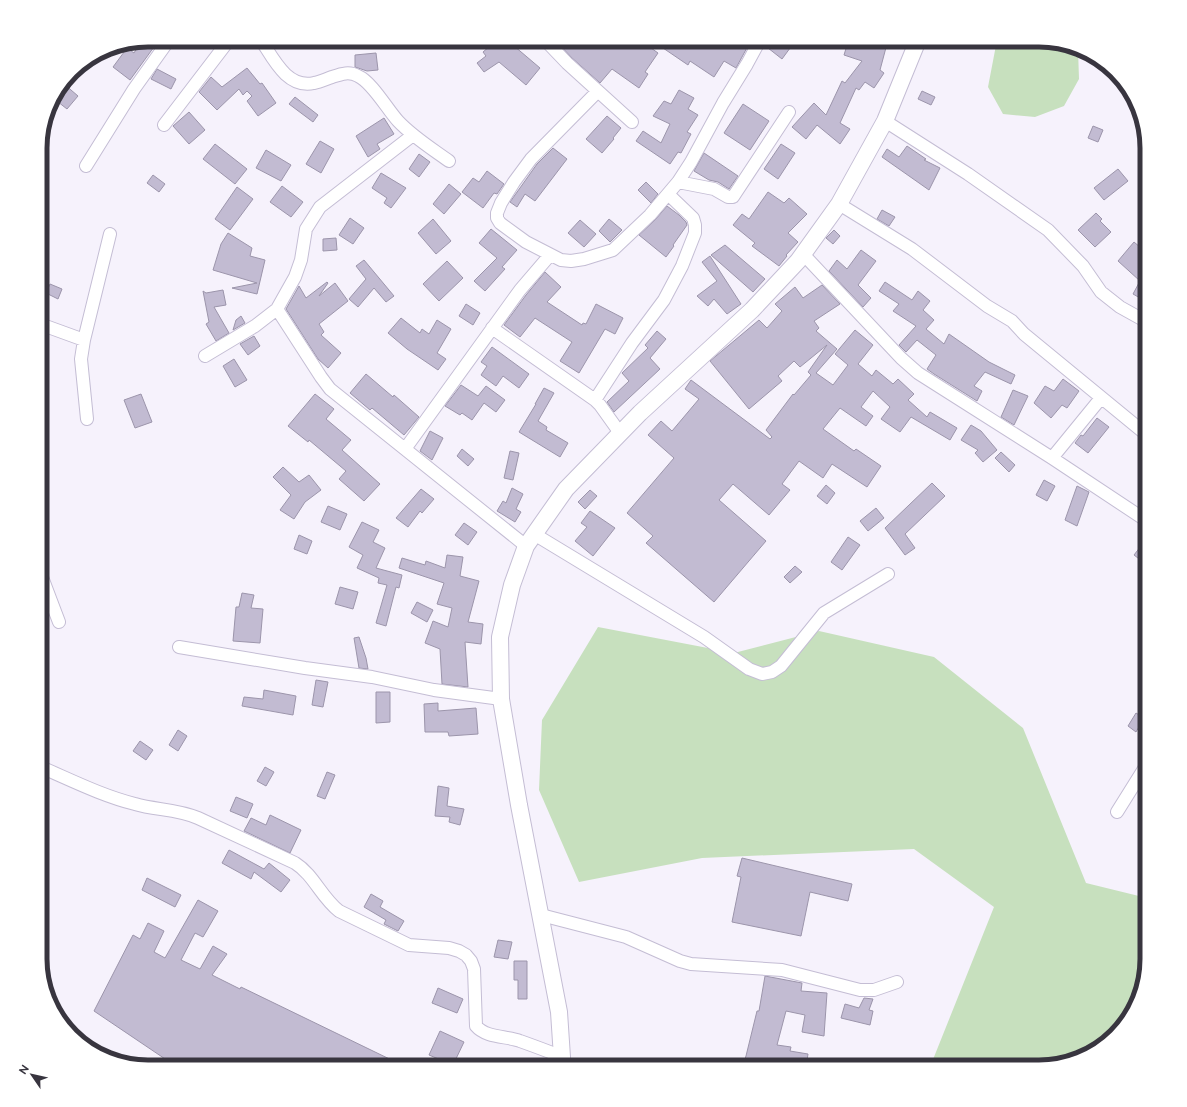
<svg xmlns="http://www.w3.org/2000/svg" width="1187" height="1107" viewBox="0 0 1187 1107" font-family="Raleway,sans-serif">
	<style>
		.green { fill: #c7e0be }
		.building { fill: #c2bbd2; stroke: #9c95ab }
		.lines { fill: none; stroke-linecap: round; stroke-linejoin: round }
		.street-casing { stroke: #c4bdd4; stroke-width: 14 }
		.secondary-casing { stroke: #c4bdd4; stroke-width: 18 }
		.street { stroke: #fff; stroke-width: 12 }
		.secondary { stroke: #fff; stroke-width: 16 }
		.rim { fill: none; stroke: #38353f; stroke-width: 5 }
	</style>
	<rect width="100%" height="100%" fill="#f6f2fc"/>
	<path class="green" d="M997 40H1046L1078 49 1079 79 1064 106 1035 117 1003 114 988 87Z
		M598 627 734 653 819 631 934 657 1023 728 1086 883 1147 898V959L1139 1000 1115 1035 1080 1059 1039 1067H930L994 907 914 849 702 858 579 882 539 790 542 720Z"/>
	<path class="building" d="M148 40H159L130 80 113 67 127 48 134 53 141 41Z
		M497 40H507L540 68 526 85 499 62 484 72 477 63 486 56 483 52Z
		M555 40H640L658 53 645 72 648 74 639 88 612 69 600 83 572 58Z
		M669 40H701L709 46 713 40H743L749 44 736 68 724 61 714 77 690 61 688 65 663 48Z
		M774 40H796L782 59 768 48Z
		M869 40H888L880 70 884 73 874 88 865 82 859 90 856 88 840 123 850 129 840 144 817 125 806 139 792 127 814 103 826 115 842 81 845 83 862 61 844 55 848 42 867 48Z
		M376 53 378 70 367 71 355 67V55Z
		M247 68 260 84 262 83 276 103 258 116 247 101 252 96 247 91 243 95 239 89 217 110 199 92 211 77 222 87Z
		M157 69 176 79 171 89 151 79Z
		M64 84 78 96 67 109 53 98Z
		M679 90 694 98 688 109 698 115 687 132 691 134 681 153 678 152 670 164 636 141 643 131 661 143 670 124 653 116 664 101 671 104Z
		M922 91 935 97 931 105 918 99Z
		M295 97 318 115 313 122 289 104Z
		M743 104 769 121 750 150 724 133Z
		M189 112 205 130 189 144 173 126Z
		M607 116 621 128 613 138 614 139 602 153 586 139Z
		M384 118 394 134 377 144 380 149 368 157 356 136Z
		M1093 126 1103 130 1098 142 1088 138Z
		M320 141 334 149 321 173 306 164Z
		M215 144 247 169 235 184 203 159Z
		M781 144 795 153 778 179 764 169Z
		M907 146 926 159 924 160 940 168 929 190 882 157 887 149 899 157Z
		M553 148 567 159 535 201 525 194 517 207 510 202 537 164Z
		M266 150 291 165 281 181 256 168Z
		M704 153 738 176 729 189 718 182 709 180 694 171Z
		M419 154 430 162 419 177 409 169Z
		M1118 169 1128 181 1104 200 1094 188Z
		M487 171 504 184 497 194 494 193 483 208 462 192 473 178 479 182Z
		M381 173 406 188 391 208 384 203 387 198 372 188Z
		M153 175 165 184 159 192 147 183Z
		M646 182 658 194 651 203 638 190Z
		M449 184 461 194 444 214 433 204Z
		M282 186 303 202 291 217 270 202Z
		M237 187 253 199 230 230 215 219Z
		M768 192 784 203 789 198 807 214 788 233 798 242 786 255 787 256 779 266 752 246 755 243 733 225 742 214 749 219Z
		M667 206 679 215 686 222 687 225 673 245 674 246 666 257 639 235 655 220Z
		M882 210 895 217 889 226 877 219Z
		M1096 213 1102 219 1100 221 1111 232 1095 247 1078 230Z
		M350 218 364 228 353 244 339 235Z
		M433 219 451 241 436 254 418 233Z
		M609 219 622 230 610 242 599 231Z
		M580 220 596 234 584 247 568 233Z
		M491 229 517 250 502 267 505 269 485 291 474 281 497 258 479 243Z
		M834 230 840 236 833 244 826 238Z
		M228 233 252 248 250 256 265 260 257 294 232 288 257 283 213 270 221 244Z
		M336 238 337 250 323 251V239Z
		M1134 242 1147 253V302L1133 294 1140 281 1118 261Z
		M725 245 765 279 753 292 711 255Z
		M861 250 876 261 858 285 871 298 863 307 829 271 837 260 847 269Z
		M710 256 741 304 727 314 714 299 708 306 697 296 717 281 702 262Z
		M364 260 394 296 386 302 374 288 358 307 349 299 366 279 356 266Z
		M447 261 463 278 439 301 423 284Z
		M545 272 561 287 547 302 582 325 583 323 586 324 596 304 623 318 615 334 605 329 579 373 560 361 572 342 535 318 520 337 504 325 526 295Z
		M327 282 328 283 319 296 335 283 348 301 319 324 324 332 321 335 341 353 328 368 318 359 286 309 299 286 306 298Z
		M885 282 912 300 918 291 930 301 923 310 934 320 926 329 944 344 949 334 989 362 1015 375 1011 384 985 372 974 386 982 391 977 401 934 374 927 369 936 355 917 340 906 352 899 345 916 326 893 311 899 304 879 291Z
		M50 284 62 289 58 299 46 293Z
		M822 285 840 304 814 321 819 328 816 331 837 349 816 373 833 385 848 365 835 354 855 330 873 345 858 364 872 376 876 370 893 384 898 379 914 394 908 400 927 417 930 412 957 428 950 440 911 417 900 432 881 419 890 407 873 391 861 407 873 416 866 426 840 408 823 429 854 451 856 449 881 466 867 487 832 464 823 478 799 461 782 484 790 490 769 515 733 484 719 500 766 541 714 602 646 543 653 536 627 513 674 458 648 435 661 421 672 431 699 399 685 389 691 380 770 439 772 437 766 430 793 394 794 395 811 375 808 372 827 345 800 367 794 361 778 376 782 381 749 409 710 361 759 320 767 328 782 311 775 304 795 287 803 298Z
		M223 290 226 305 214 307 229 333 216 341 206 324 209 322 203 291 206 293Z
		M466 304 480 313 473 325 459 316Z
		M241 316 245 323 233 330 236 320Z
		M401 318 420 333 422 329 429 334 437 320 451 329 437 353 446 359 438 370 407 349 388 333Z
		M657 331 666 339 650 358 660 369 614 412 607 402 629 381 622 373 648 348 645 345Z
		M254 336 260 346 248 355 240 344Z
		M492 347 529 374 519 388 503 376 496 386 481 375 487 366 481 362Z
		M234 359 247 380 235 387 223 366Z
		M366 374 393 397 394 395 419 417 404 435 372 408 370 410 350 393Z
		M1063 379 1079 391 1067 408 1062 405 1051 418 1034 403 1045 386 1054 391Z
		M461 385 478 396 486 386 505 400 496 412 484 403 472 420 462 413 460 415 445 406Z
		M544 388 554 393 538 421 547 427 546 430 568 443 560 457 519 432 536 404H535Z
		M1013 390 1028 396 1014 425 1001 417Z
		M141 394 152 422 135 428 124 400Z
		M315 394 334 409 326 419 351 440 342 450 380 484 364 501 339 479 346 471 309 440 308 442 288 426Z
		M1097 418 1109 427 1088 453 1075 443 1081 435 1083 436Z
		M971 425 981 431 997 450 983 462 975 453 978 450 961 440Z
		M430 431 443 438 432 460 420 451Z
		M462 449 474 459 468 466 457 456Z
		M510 451 519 453 513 480 504 478Z
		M1001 452 1015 465 1009 472 995 458Z
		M283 467 299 482 309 475 321 490 305 502 294 519 280 510 291 495 273 477Z
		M1044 480 1055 486 1047 501 1036 495Z
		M932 483 945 496 905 534 915 548 905 555 885 528Z
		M826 485 835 493 827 504 817 496Z
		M1077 486 1089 492 1077 526 1065 520Z
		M512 488 523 494 516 509 521 512 515 522 497 511 503 501 506 503Z
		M421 489 434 499 422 513 420 511 408 527 396 518Z
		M590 490 597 496 585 509 578 502Z
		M328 506 347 514 340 530 321 522Z
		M876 508 884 518 868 531 860 521Z
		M590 511 615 528 593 556 575 541 587 527 581 523Z
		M362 522 379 530 373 542 385 548 376 568 402 575 399 588 396 587 386 626 376 623 387 585 378 583 379 578 357 568 363 555 349 547Z
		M464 523 477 532 468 545 455 535Z
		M299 535 312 541 307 554 294 549Z
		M848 537 860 545 842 570 831 562Z
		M1141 546 1147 551V565L1134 555Z
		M447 555 463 557 460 576 479 581 468 622 483 624 481 644 465 642 468 687 442 684 440 649 425 643 433 621 448 627 452 608 437 604 444 583 399 568 402 558 425 565 426 561 445 568Z
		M795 566 802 572 790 583 784 577Z
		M340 587 358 592 353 609 335 604Z
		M242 593 254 595 251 608 263 609 260 643 233 641 236 607H239Z
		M417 602 433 610 427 622 411 613Z
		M359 637 366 658 368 669 359 668 354 638Z
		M316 680 328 682 323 707 312 705Z
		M264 690 296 696 293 715 242 706 244 697 263 699Z
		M376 692H390V722L376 723Z
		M438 703V711L476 708 478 734 449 736 448 732H425L424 704Z
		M1136 713 1144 718 1136 732 1128 726Z
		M178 730 187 736 178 751 169 745Z
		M140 741 153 750 146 760 133 751Z
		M265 767 274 772 266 786 257 781Z
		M327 772 335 775 325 799 317 796Z
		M438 786 449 788 447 806 464 809 460 825 449 822 450 817 435 816Z
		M236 797 253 804 247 818 230 811Z
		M270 815 301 830 290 853 244 831 251 818 266 825Z
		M229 850 264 869 269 863 290 880 281 892 254 872 251 879 222 863Z
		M742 858 852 884 848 901 810 892 801 936 732 922 741 877 737 876Z
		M147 878 181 895 175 907 142 890Z
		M371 894 383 901 380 907 404 921 398 931 384 924 386 920 364 907Z
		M198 900 218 911 203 937 195 933 181 960 200 969 213 946 227 954 212 975 240 989 241 987 406 1067H177L94 1011 133 935 140 939 148 923 164 931 154 952 165 958Z
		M498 940 512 942 508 959 494 957Z
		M514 961H527V999H518V980H514Z
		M765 976 802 983 801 991 827 993 824 1036 802 1032 805 1015 786 1011 777 1045 791 1047 790 1051 808 1054 806 1067H742L746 1056 757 1011H759Z
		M438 988 463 999 457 1013 432 1003Z
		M864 998 873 999 869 1010 873 1011 870 1025 841 1018 845 1004 859 1008Z
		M440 1031 464 1042 453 1065 429 1055Z"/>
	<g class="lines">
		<defs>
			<path id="street" d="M261 40C273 58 287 89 314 83 320 82 326 79 332 77 341 74 349 71 358 76 372 82 387 109 398 121 413 137 431 148 449 161
				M545 40 567 63 632 122
				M598 91 531 159 514 182 501 203 497 213V218L500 223 526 242 561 260 571 261 584 259 613 250 650 215 678 182 691 162 723 103 747 64 760 40
				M885 121 968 174 1048 230 1083 266 1101 292 1120 307 1147 322
				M164 125 229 40
				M86 166 134 89 169 40
				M678 182 714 189 728 197H733L789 112
				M839 204 912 249 987 306 1012 321 1024 334 1147 435
				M803 254 901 358 918 373 1052 458 1147 521
				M277 309 321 377 330 389 526 546
				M40 324 84 340
				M492 328 595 400 600 405 620 433
				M205 356 255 326 277 309 295 277 301 260 306 229 320 207 413 135
				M595 400 632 343 664 300 682 266 695 233V225L693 218 668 194
				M87 419 81 359 84 340 110 234
				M405 449 520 290 550 255
				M1052 458 1101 398
				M534 534 704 637 749 669 762 674 772 672 781 666 824 613 888 574
				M40 572 59 622
				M179 647 305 668 372 677 434 690 501 699
				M43 768C73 781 103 796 135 804 155 810 178 809 198 818L295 863C314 875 321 897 339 911L409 945 449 948 459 951 466 955 471 961 474 969 476 1026C486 1038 507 1036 520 1041 534 1046 548 1051 562 1057
				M1117 812 1147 764
				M541 915 626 937 680 961 691 964 782 970 860 990H874L897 982"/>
			<path id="secondary" d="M560 1067 562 1057 559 1012 519 805 501 699 500 637 512 585 526 546 566 489 640 413 752 310 798 261 839 204 885 121 918 40"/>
		</defs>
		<use href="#street" class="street-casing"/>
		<use href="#secondary" class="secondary-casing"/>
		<use href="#street" class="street"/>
		<use href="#secondary" class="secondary"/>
	</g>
	<path d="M0 0H1187V1107H0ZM148 47H1039A101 101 0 0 1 1140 148V959A101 101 0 0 1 1039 1060H148A101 101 0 0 1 47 959V148A101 101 0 0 1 148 47Z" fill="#fff" fill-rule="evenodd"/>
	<path class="rim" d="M148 47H1039A101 101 0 0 1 1140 148V959A101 101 0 0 1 1039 1060H148A101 101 0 0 1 47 959V148A101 101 0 0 1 148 47Z"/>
	<g transform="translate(32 1075) rotate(304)" stroke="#ffffff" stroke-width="3" paint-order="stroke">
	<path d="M0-3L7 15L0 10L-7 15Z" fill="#38353f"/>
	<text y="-6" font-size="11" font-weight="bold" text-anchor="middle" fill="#38353f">N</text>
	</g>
</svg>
